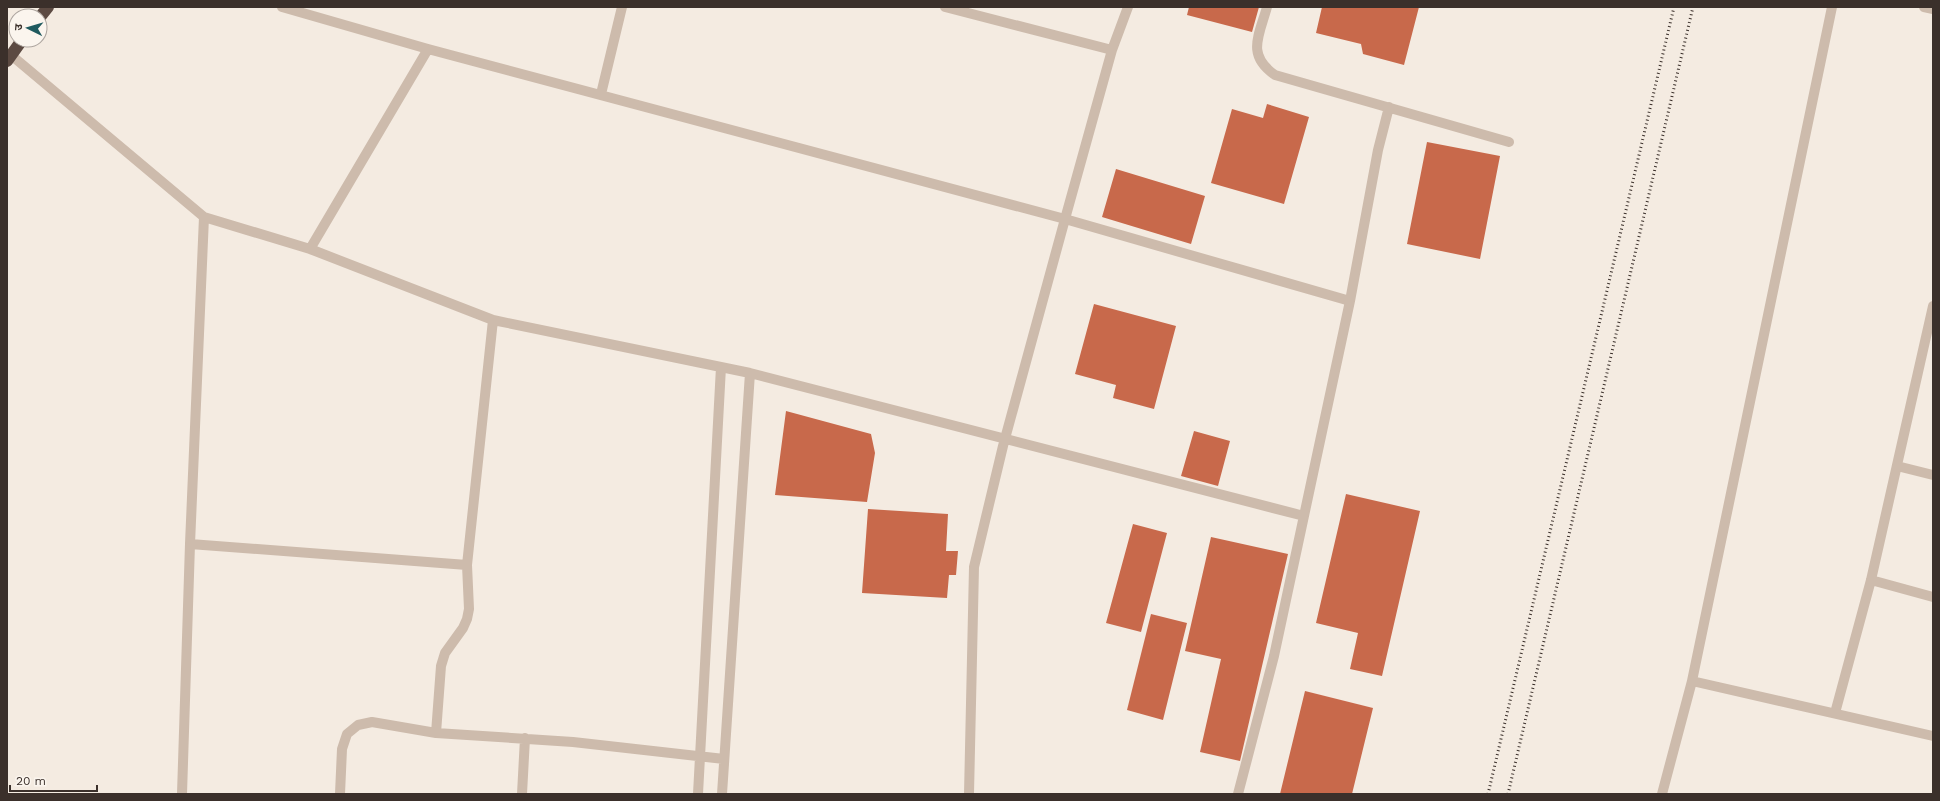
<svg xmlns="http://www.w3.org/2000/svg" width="1940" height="801" viewBox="0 0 1940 801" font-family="'Work Sans','Noto Sans Devanagari',sans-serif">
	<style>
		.building { fill: #c8694b }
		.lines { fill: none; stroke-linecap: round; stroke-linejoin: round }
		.street { stroke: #cdbbac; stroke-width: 10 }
		.highway { stroke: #5c4a42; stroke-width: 12 }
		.rail { stroke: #3b302b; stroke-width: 3; stroke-dasharray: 1 3; stroke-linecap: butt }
	</style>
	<rect width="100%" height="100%" fill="#f4ebe1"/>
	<path class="building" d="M1189 7H1259L1252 32 1187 15Z
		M1322 7H1419L1404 65 1363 54 1361 44 1316 33Z
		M1267 104 1309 117 1284 204 1211 183 1232 109 1263 118Z
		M1427 142 1500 156 1480 259 1407 244Z
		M1116 169 1205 196 1191 244 1102 217Z
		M1094 304 1176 326 1154 409 1113 398 1116 385 1075 374Z
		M786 411 871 434 875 453 867 502 775 495Z
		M1194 431 1230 441 1218 486 1181 476Z
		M1346 494 1420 511 1382 676 1350 669 1358 633 1316 623Z
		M868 509 948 514 946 551H958L956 575H949L947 598 862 593Z
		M1133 524 1167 533 1141 632 1106 623Z
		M1211 537 1288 554 1240 761 1200 752 1221 659 1185 651Z
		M1151 614 1187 623 1163 720 1127 710Z
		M1305 691 1373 708 1352 794H1280Z"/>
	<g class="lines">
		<path class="street" d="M282 7 428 49 1065 219 1003 446 974 567 969 794
			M945 7 1112 50
			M1128 7 1112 50 1065 219 1350 301
			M1267 7C1259 36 1246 55 1275 75L1509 142
			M1924 7 1933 9
			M11 55 204 217 310 249 493 320 750 373 1304 516
			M601 94 622 7
			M310 249 428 49
			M1897 466 1933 475
			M190 544 467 565
			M1871 580 1933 597
			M1692 681 1933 736
			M1835 713 1871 580 1933 306
			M436 733 441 666 445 653 463 628 467 619 469 609 467 565 493 320
			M182 794 190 544 204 217
			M340 794 342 749 347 734 358 725 372 722 436 733 573 742 724 759
			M522 794 525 738
			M698 794 721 367
			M722 794 750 373
			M1238 794 1274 656 1350 301 1378 150 1389 107
			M1662 794 1692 681 1832 7"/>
		<path class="highway" d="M40 17 48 7
			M7 61 22 40"/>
		<path class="rail" d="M1488 794 1674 7
			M1508 794 1693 7"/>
	</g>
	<rect width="1940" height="801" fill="none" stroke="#3b302b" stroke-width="16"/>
	<g transform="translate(28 28) rotate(275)"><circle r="19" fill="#fbf5ee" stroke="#aea6a0"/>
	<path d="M0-3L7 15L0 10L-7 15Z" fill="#1f5a5e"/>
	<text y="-6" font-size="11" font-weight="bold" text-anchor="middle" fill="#3b302b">उ</text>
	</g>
	<path d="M10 785v6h87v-6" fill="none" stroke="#3b302b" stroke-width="2"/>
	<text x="16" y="785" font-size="12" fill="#3b302b" stroke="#fbf5ee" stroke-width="3" paint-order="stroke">20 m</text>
</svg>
